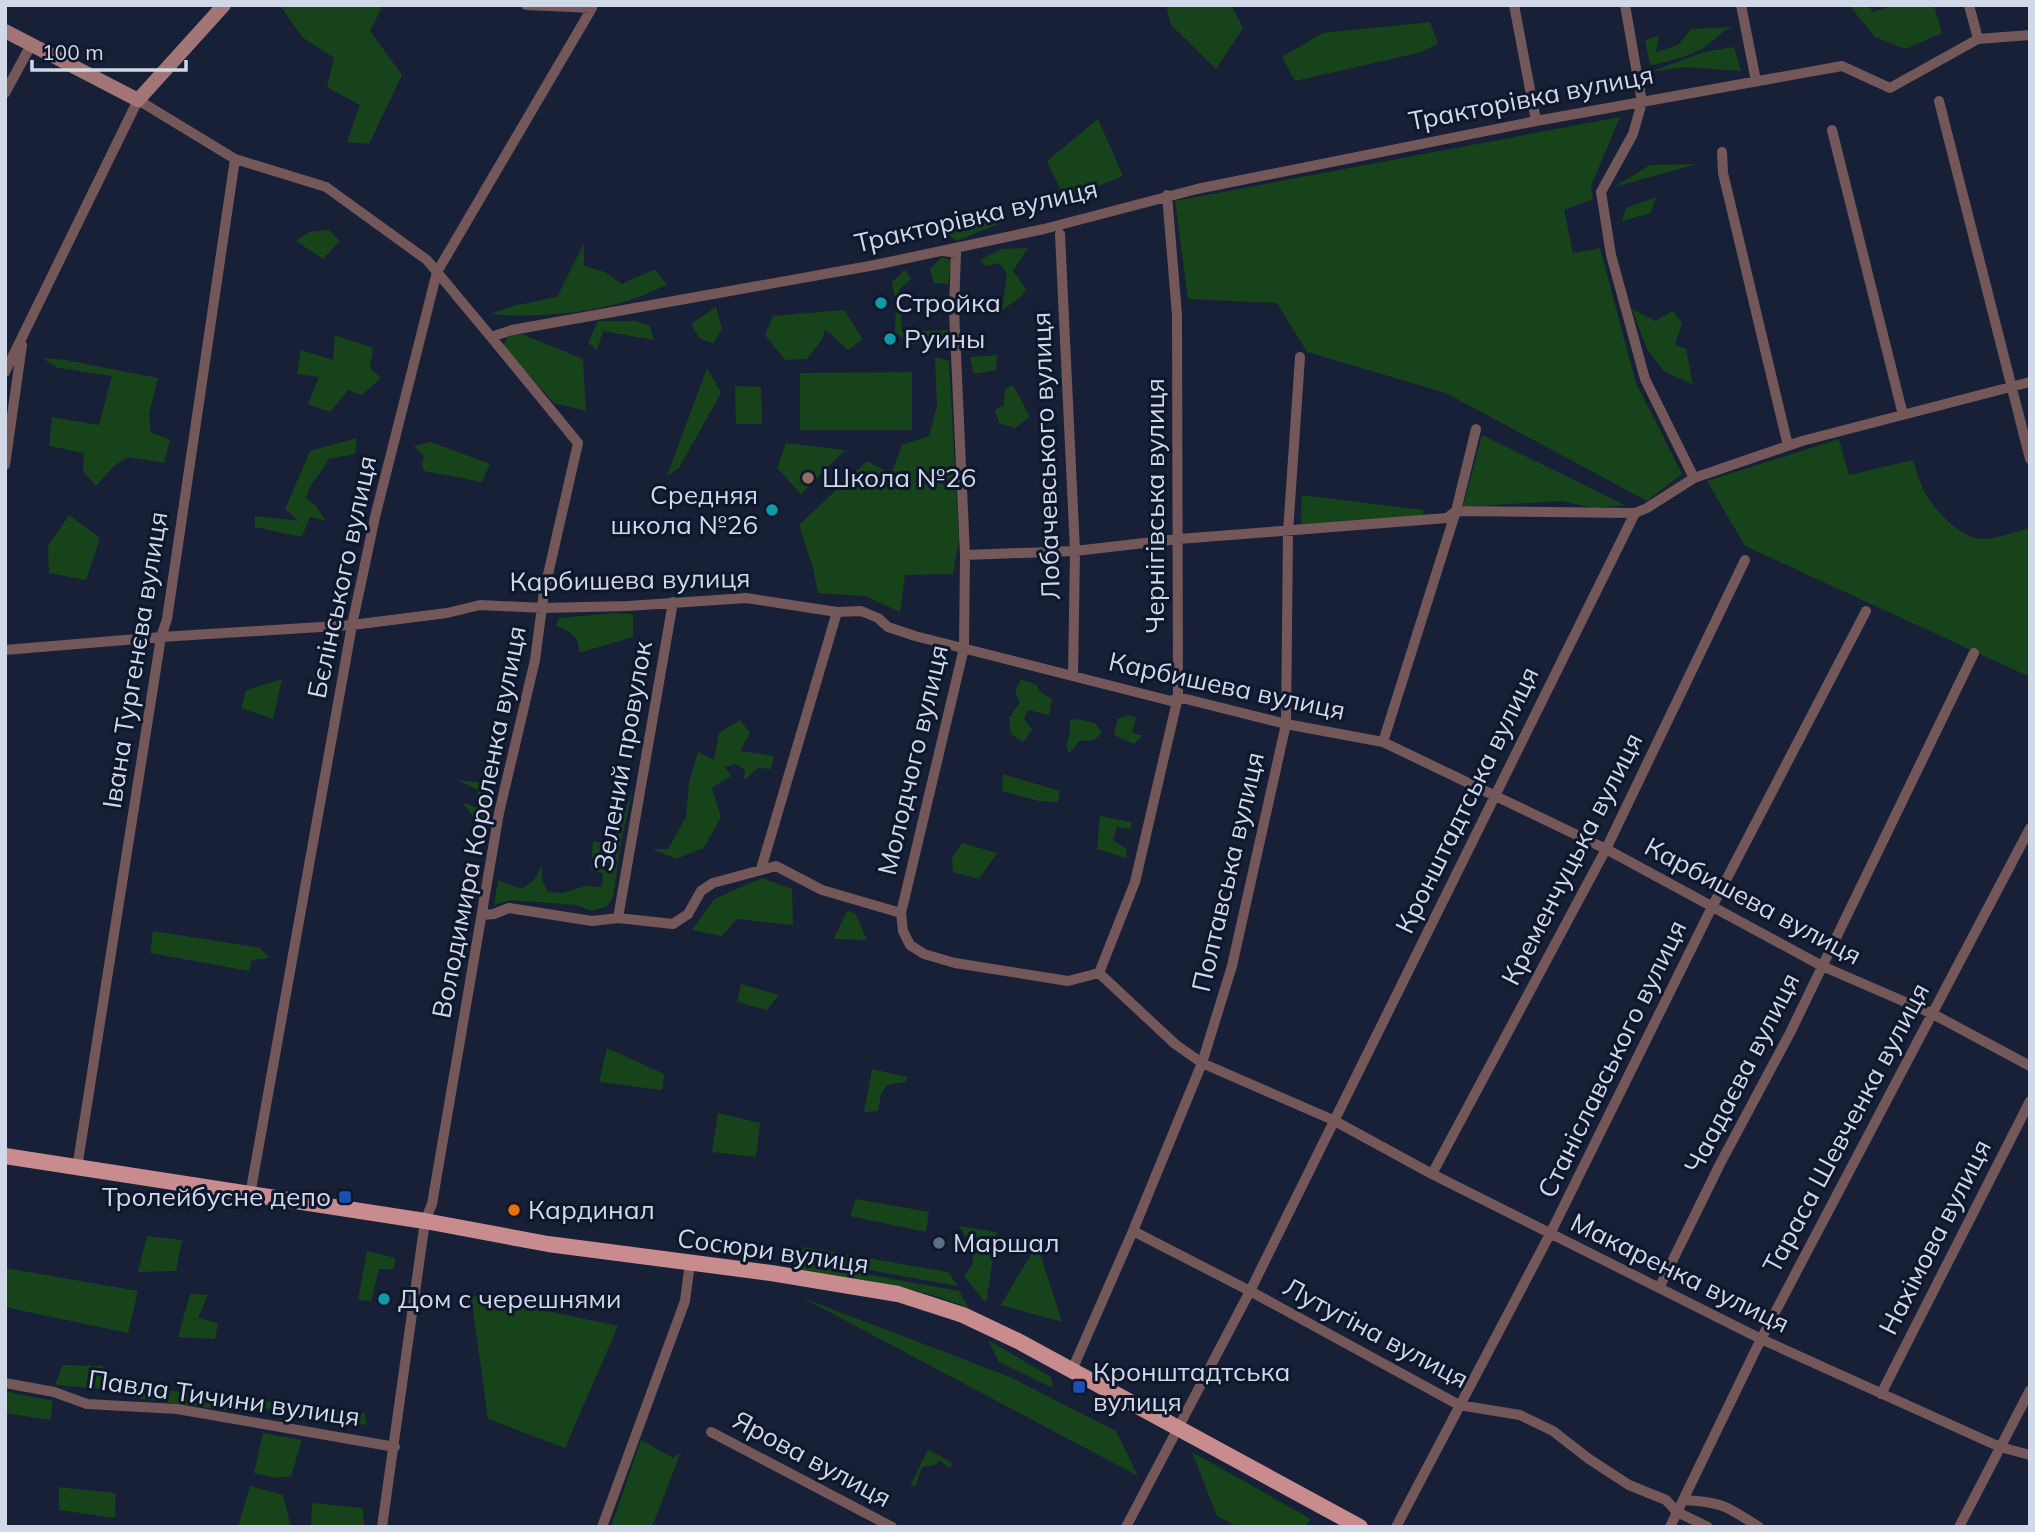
<svg xmlns="http://www.w3.org/2000/svg" width="2035" height="1532" viewBox="0 0 2035 1532" font-family="Mulish,sans-serif">
	<style>
		.green { fill: #17431a }
		.lines { fill: none; stroke-linecap: round; stroke-linejoin: round }
		.minor { stroke: #745758; stroke-width: 10 }
		.secondary { stroke: #a47577; stroke-width: 14 }
		.primary { stroke: #c88c8f; stroke-width: 16 }
		.culture-dot { fill: #0f9aa8; stroke: #0e172c; stroke-width: 2.5 }
		.education-dot { fill: #8d6e63; stroke: #0e172c; stroke-width: 2.5 }
		.transit-dot { fill: #1a4fb4; stroke: #0e172c; stroke-width: 2.5 }
		.food-dot { fill: #e8710a; stroke: #0e172c; stroke-width: 2.5 }
		.service-dot { fill: #5c6f8a; stroke: #0e172c; stroke-width: 2.5 }
		.labels { text-anchor: middle; stroke-width: 6; stroke-linejoin: round; paint-order: stroke }
		.street-label { font-size: 26px; fill: #d1d8e8; stroke: #0e172c }
		.poi-label { font-size: 26px; fill: #d1d8e8; stroke: #0e172c; text-anchor: start }
	</style>
	<rect width="100%" height="100%" fill="#172037"/>
	<path class="green" d="M280 5H383L370 31 402 75 369 144 347 142 360 105 327 87 334 58 302 37Z
		M1166 5H1231L1243 28 1216 69 1171 25Z
		M1849 5H1868L1873 12 1894 5H1934L1942 33 1906 49 1875 37Z
		M1430 22 1438 44 1418 53 1295 81 1282 57 1323 33Z
		M1732 27C1722 31 1717 38 1709 44 1697 54 1666 63 1650 65L1645 40 1659 35 1656 52 1678 45 1691 29Z
		M1734 47 1741 71 1685 67 1650 72 1704 52Z
		M1620 117 1591 186 1593 199 1564 210 1573 253 1600 248 1636 383 1682 474 1647 501 1446 393 1307 352 1277 303 1188 299 1175 201Z
		M1098 119 1123 176 1065 199 1047 161Z
		M1697 164 1614 187 1650 165Z
		M1656 197 1651 213 1622 221 1626 208Z
		M987 206 1008 220 957 241 941 229Z
		M329 230 340 241 323 259 296 241 309 232Z
		M584 243V266L605 272 622 284 655 269 667 285C654 290 640 297 627 301 584 314 534 318 490 314L513 306 557 297Z
		M1028 248 1013 271 1026 289 1022 296 1002 310 1007 273 999 263 986 266 980 260 1001 249Z
		M942 257 952 261 948 284 934 283 930 269Z
		M905 270 911 279 899 290 902 332 947 330V335L912 344 895 333 896 304 892 282Z
		M716 307 722 329 713 344 699 338 691 324Z
		M1632 309 1655 321 1673 311 1682 323 1675 345 1686 349 1693 385 1664 371 1647 349Z
		M844 310 863 339 848 350 825 329 822 340 807 359 785 360 765 335 773 316Z
		M598 321H636L650 326 654 340 603 331 597 350 588 343Z
		M512 330 583 359 586 411 554 403 503 346Z
		M335 335 373 348 370 368 381 378 362 395 348 390 330 412 308 404 319 377 297 374 301 350 333 360Z
		M997 355 996 370 974 374 970 357Z
		M935 357 949 361 959 540 953 574 905 575 900 612 865 596 818 593 813 568 799 525 867 461 891 474 902 445 929 436 937 406Z
		M42 358 66 360 158 378 149 414 151 432 170 440 164 463 128 457 114 466 96 486 83 471 84 453 49 446 52 417 99 425 112 376 58 368Z
		M707 368 721 393 679 468 667 476Z
		M912 372V430H800V373Z
		M1013 385 1030 417 1015 428 999 423 995 410 1004 405 1005 389Z
		M735 386 761 387 762 424H736Z
		M1482 435 1625 505 1595 508 1560 501 1463 507Z
		M357 438 355 454 328 459C321 477 312 477 306 498L316 506 326 521 310 517 302 537 255 527V516L299 521 285 509 310 451Z
		M1839 439 1849 475 1913 460C1916 470 1919 481 1924 491 1934 510 1959 537 1982 539 1994 540 2017 531 2030 528V677L1745 546 1707 481Z
		M431 442 490 464 482 482 424 471 422 465 424 456 414 446Z
		M786 443 845 450 801 494 777 468Z
		M1302 495 1423 510V516L1301 525Z
		M69 515 100 538 86 580 49 573 48 546Z
		M613 613 633 614V637L579 653C580 636 570 632 556 626L559 618Z
		M282 679 273 719 241 708 246 690Z
		M1021 679 1037 685 1040 692 1052 699 1049 715 1028 710 1024 719 1032 730 1023 742 1011 734 1009 717 1020 703 1015 691Z
		M1128 715 1136 718 1132 732 1142 736 1134 744 1114 735 1118 719Z
		M1078 719 1095 723 1102 733 1094 740 1079 741 1069 754 1066 745 1070 735V720Z
		M740 720 750 733 740 751 774 756 771 769 758 768 744 780 745 770 735 764 725 767 731 776 712 788 721 817 704 848 676 859 652 849H668L686 817 689 783 698 752 714 760 719 733Z
		M1003 774 1060 791 1058 802 1039 801 1002 791Z
		M457 780 476 782 494 788 487 824 474 818 462 802 477 808 478 790Z
		M633 788 621 843 613 897 606 907 591 911 577 905 510 900 494 905 498 880 522 889 534 880 542 866V880L548 892 563 893 585 886 602 887 603 874 591 868 593 841 605 844 619 829Z
		M1100 816 1131 822V829L1117 827 1113 840 1126 849 1127 858 1097 849Z
		M962 843 997 853 979 879 953 872 952 857Z
		M762 878 792 889 793 925 737 919 722 936 692 930 714 899Z
		M847 911 855 913 867 940 834 939Z
		M153 931 260 948 269 958 252 960 249 971 150 953Z
		M741 984 779 995 767 1010 737 1002Z
		M607 1048 664 1074 662 1090 599 1082Z
		M872 1069 908 1077 905 1082 887 1085 881 1094 878 1111 864 1112Z
		M718 1113 760 1123 756 1157 712 1152Z
		M856 1199 929 1212 926 1232 850 1216Z
		M959 1226 997 1232 986 1303 964 1276C982 1258 970 1243 959 1226Z
		M147 1236 182 1240 176 1271 138 1272Z
		M1037 1244 1062 1322 1001 1305Z
		M804 1247 948 1272 958 1286 797 1257Z
		M367 1251 395 1258 394 1269H379L371 1301 358 1300Z
		M794 1261 959 1291 969 1308C914 1285 856 1279 797 1271L792 1270Z
		M5 1268 138 1291 128 1333 5 1307Z
		M190 1294 208 1295 198 1318 218 1323 215 1339 178 1337Z
		M471 1295 618 1326 565 1448 488 1419Z
		M803 1298 1010 1377 1116 1431 1138 1476Z
		M988 1340 1051 1377 1053 1388 999 1362Z
		M63 1365 103 1366 104 1389 55 1385Z
		M134 1385 233 1400 232 1411 135 1398Z
		M5 1391 53 1401 50 1420 5 1413Z
		M262 1401 365 1413 367 1425 258 1407Z
		M263 1433 302 1440 291 1476 275 1478 254 1473Z
		M641 1440 673 1458 681 1452 652 1527H611Z
		M928 1449 952 1463 950 1468 940 1461 935 1465 922 1467 916 1485 910 1487Z
		M1192 1452 1311 1519 1305 1527H1238L1217 1516Z
		M250 1486 283 1495 291 1527H238Z
		M59 1487 116 1493 115 1518 59 1510Z
		M312 1503 363 1508 364 1527H311Z"/>
	<g class="lines">
		<path class="minor" d="M1514 5 1536 121
			M1741 5 1756 81
			M1969 5 1978 39
			M5 93 31 45
			M1939 101 2030 459
			M1832 130 1903 415
			M1722 152 1723 173 1788 446
			M1060 234 1075 551 1073 676
			M5 372 138 100 235 159 326 187 427 260 491 337 512 330 875 265 1044 229 1197 189 1536 121 1842 66 1890 88 1978 39 2030 35
			M5 465 22 345
			M1694 478 1802 441 2030 382
			M965 555 1075 551 1179 539 1447 518 1456 511 1635 513
			M5 650 161 637 352 625 447 613 480 605 543 608 628 606 746 598 837 612 861 611 878 618 888 627 915 636 1171 701 1178 697 1286 724 1383 742 1606 849 1822 966 1933 1014 2030 1066
			M1383 742 1456 511 1476 429
			M761 869 837 612
			M901 913 964 648 965 555 954 310 956 253 944 251
			M482 915 494 914 509 908 592 921 618 918 673 924 688 914 701 891 713 883 776 866 822 890 901 913 903 931 910 945 924 954 955 963 1068 981 1099 973
			M618 918 673 602
			M1099 973 1175 1044 1202 1063 1333 1120 1432 1174 1761 1339 2000 1447 2030 1455
			M1099 973 1135 882 1178 697 1177 315 1167 195
			M77 1168 161 637 167 619 235 159
			M1432 1174 1606 849 1745 560
			M250 1195 352 625 375 517 437 272 592 8 526 5
			M1133 1231 1250 1291 1459 1405 1520 1415 1553 1431 1589 1459 1629 1485 1666 1500 1677 1512 1708 1527
			M1660 1286 1720 1164 1790 1033 1974 653
			M1072 1370 1133 1231 1202 1063 1232 966 1286 724 1288 532 1300 357
			M5 1383 54 1392 87 1404 177 1409 395 1447
			M1881 1394 2030 1101
			M711 1432 892 1527
			M1683 1500C1723 1502 1726 1506 1759 1527
			M382 1527 425 1221 432 1204 499 813 535 660 544 592 578 443 491 337
			M602 1527 685 1301 690 1263
			M1126 1527 1250 1291 1635 513 1647 508 1694 478 1645 379 1611 255 1601 192 1633 134 1642 102 1625 5
			M1396 1527 1550 1234 1712 907 1866 611
			M1670 1527 1761 1339 2030 828
			M1959 1527 2030 1390"/>
		<path class="secondary" d="M5 31 138 100 224 5"/>
		<path class="primary" d="M5 1156 425 1221 548 1244 771 1273 898 1294 963 1315 1018 1341 1360 1527"/>
	</g>
	<g class="culture-dot">
		<circle cx="881" cy="303" r="7"/>
		<circle cx="890" cy="339" r="7"/>
		<circle cx="772" cy="510" r="7"/>
		<circle cx="384" cy="1299" r="7"/>
	</g>
	<circle class="education-dot" cx="808" cy="478" r="7"/>
	<g class="transit-dot">
		<rect x="338" y="1190" width="14" height="14" rx="3.5"/>
		<rect x="1072" y="1380" width="14" height="14" rx="3.5"/>
	</g>
	<circle class="food-dot" cx="514" cy="1210" r="7"/>
	<circle class="service-dot" cx="939" cy="1243" r="7"/>
	<g class="labels">
		<g class="street-label">
			<text transform="translate(1531 98) rotate(-11)" y="9">Тракторівка вулиця</text>
			<text transform="translate(976 216) rotate(-13)" y="9">Тракторівка вулиця</text>
			<text transform="translate(1046 456) rotate(-92)" y="9">Лобачевського вулиця</text>
			<text transform="translate(1155 506) rotate(-90)" y="9">Чернігівська вулиця</text>
			<text transform="translate(342 577) rotate(-78)" y="9">Бєлінського вулиця</text>
			<text transform="translate(630 580) rotate(-1)" y="9">Карбишева вулиця</text>
			<text transform="translate(135 660) rotate(-81)" y="9">Івана Тургенєва вулиця</text>
			<text transform="translate(1227 686) rotate(12)" y="9">Карбишева вулиця</text>
			<text transform="translate(623 756) rotate(-80)" y="9">Зелений провулок</text>
			<text transform="translate(913 760) rotate(-77)" y="9">Молодчого вулиця</text>
			<text transform="translate(1467 800) rotate(-64)" y="9">Кронштадтська вулиця</text>
			<text transform="translate(479 822) rotate(-79)" y="9">Володимира Короленка вулиця</text>
			<text transform="translate(1572 859) rotate(-63)" y="9">Кременчуцька вулиця</text>
			<text transform="translate(1228 872) rotate(-77)" y="9">Полтавська вулиця</text>
			<text transform="translate(1753 901) rotate(28)" y="9">Карбишева вулиця</text>
			<text transform="translate(1612 1059) rotate(-64)" y="9">Станіславського вулиця</text>
			<text transform="translate(1742 1073) rotate(-63)" y="9">Чаадаєва вулиця</text>
			<text transform="translate(1846 1128) rotate(-62)" y="9">Тараса Шевченка вулиця</text>
			<text transform="translate(1935 1237) rotate(-63)" y="9">Нахімова вулиця</text>
			<text transform="translate(773 1251) rotate(8)" y="9">Сосюри вулиця</text>
			<text transform="translate(1680 1273) rotate(26)" y="9">Макаренка вулиця</text>
			<text transform="translate(1376 1333) rotate(28)" y="9">Лутугіна вулиця</text>
			<text transform="translate(224 1398) rotate(8)" y="9">Павла Тичини вулиця</text>
			<text transform="translate(812 1459) rotate(28)" y="9">Ярова вулиця</text>
		</g>
		<g class="poi-label">
			<text x="895" y="312">Стройка</text>
			<text x="904" y="348">Руины</text>
			<text x="822" y="487">Школа №26</text>
			<text x="758" y="504" text-anchor="end">Средняя<tspan x="758" dy="30">школа №26</tspan></text>
			<text x="331" y="1206" text-anchor="end">Тролейбусне депо</text>
			<text x="528" y="1219">Кардинал</text>
			<text x="953" y="1252">Маршал</text>
			<text x="398" y="1308">Дом с черешнями</text>
			<text x="1093" y="1381">Кронштадтська<tspan x="1093" dy="30">вулиця</tspan></text>
		</g>
	</g>
	<rect width="2035" height="1532" fill="none" stroke="#d1d8e8" stroke-width="14"/>
	<path d="M32 60v10h154v-10" fill="none" stroke="#d1d8e8" stroke-width="3.5"/>
	<text x="42" y="60" font-size="21" fill="#d1d8e8" stroke="#0e172c" stroke-width="5" paint-order="stroke">100 m</text>
</svg>
